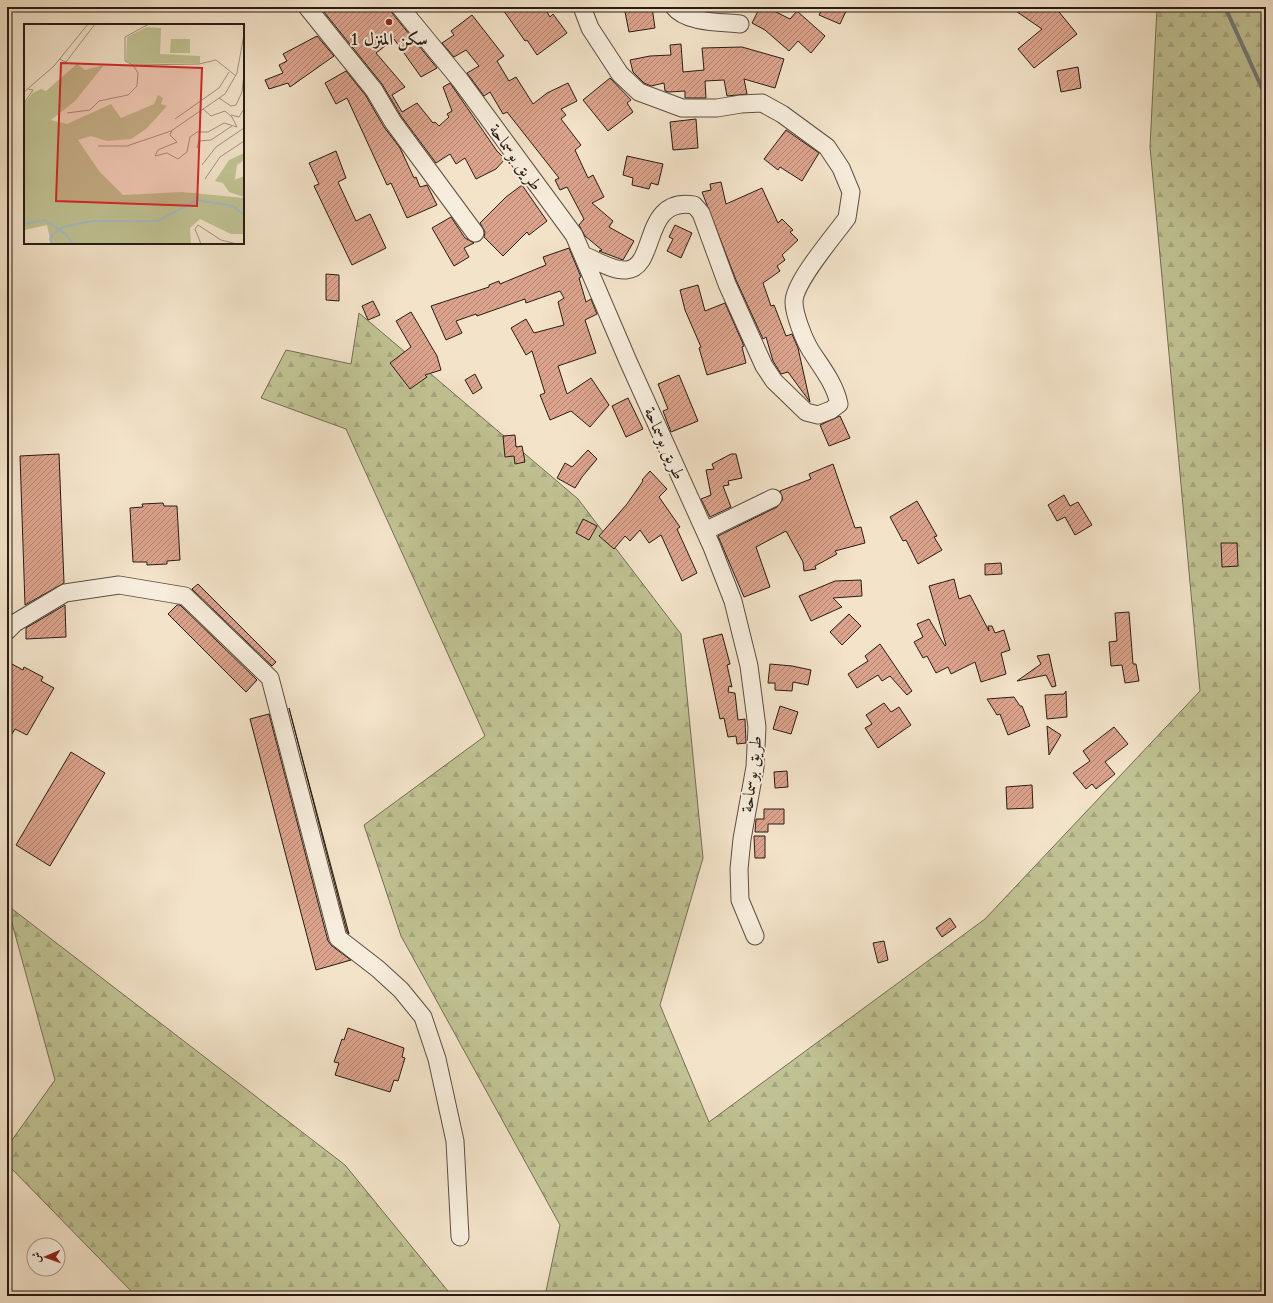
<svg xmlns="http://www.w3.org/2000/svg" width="1273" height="1303" viewBox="0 0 1273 1303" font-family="Cardo,Amiri,serif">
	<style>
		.forest { fill: url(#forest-firs); stroke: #746f54 }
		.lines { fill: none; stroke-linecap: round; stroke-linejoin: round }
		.stream { stroke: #727b7c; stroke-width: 4 }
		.building { fill: url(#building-hatch); stroke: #291c14 }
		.minor-casing { stroke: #5c4e41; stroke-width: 19 }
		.minor { stroke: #f7eddc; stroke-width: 17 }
		.poi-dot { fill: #8f2418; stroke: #f7eddc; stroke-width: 1.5 }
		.labels { text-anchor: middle; stroke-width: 4; stroke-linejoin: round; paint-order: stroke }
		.poi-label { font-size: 17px; font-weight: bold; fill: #291c14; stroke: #f7eddc }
		.street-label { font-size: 17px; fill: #291c14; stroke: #f7eddc }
		.inset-river { fill: none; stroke: #a3bbc2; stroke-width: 2 }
		.inset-road { fill: none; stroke: #a29381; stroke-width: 1 }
		.view { fill: #d62828; fill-opacity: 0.15; stroke: #d62828; stroke-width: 2 }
		.inset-edge { fill: none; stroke: #291c14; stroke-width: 2 }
	</style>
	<defs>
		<pattern id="forest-firs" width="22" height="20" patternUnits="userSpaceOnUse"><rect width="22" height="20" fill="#c0c293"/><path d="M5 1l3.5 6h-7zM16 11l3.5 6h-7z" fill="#a5a67e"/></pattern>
		<pattern id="building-hatch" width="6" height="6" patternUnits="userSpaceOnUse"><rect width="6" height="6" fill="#dca38c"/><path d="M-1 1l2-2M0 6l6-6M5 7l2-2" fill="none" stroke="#b28471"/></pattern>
	</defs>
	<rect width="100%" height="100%" fill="#f3e3c9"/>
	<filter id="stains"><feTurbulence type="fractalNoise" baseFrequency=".005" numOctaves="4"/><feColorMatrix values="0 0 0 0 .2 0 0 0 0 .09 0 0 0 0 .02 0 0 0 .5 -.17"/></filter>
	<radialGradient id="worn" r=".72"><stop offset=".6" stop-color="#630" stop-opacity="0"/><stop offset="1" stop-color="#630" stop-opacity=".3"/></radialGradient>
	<path class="forest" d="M1157 7H1266V1296H545L560 1225 401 936 364 825 485 736 346 429 261 398 286 350 351 364 359 313 578 499 681 634 703 858 660 1005 709 1122 985 919 1200 691 1150 147Z
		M7 905 345 1165 452 1296H136L7 1164V1147L55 1080Z"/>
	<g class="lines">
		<path class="stream" d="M1225 7 1266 97"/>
	</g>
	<path class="building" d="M320 7H390L392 13 437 68 421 77 394 39 376 53 405 87 392 95 402 112 417 103 433 123 435 122 439 126 449 117 447 114 452 111 443 87 450 83 497 151 505 159 496 169 476 179 465 158 456 164 450 154 436 163 401 116 382 84Z
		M501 7H544L550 17 553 14 567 33 537 55 527 40 525 41Z
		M624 7H652L655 28 629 32Z
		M760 7H766L790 19 797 11 825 36 811 53 798 41 789 51 765 30 752 23Z
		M823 7H848L840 24 819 15Z
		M1010 7H1055L1077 34 1034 68 1018 49 1042 29Z
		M472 15 504 56 497 61 509 81 516 77 533 104 547 93 568 83 577 101 561 109 566 115 561 119 581 145 575 150 588 178 593 175 604 197 592 203 613 221 609 227 634 241 623 260 599 251 602 250 585 236 579 225 584 219 567 187 560 190 555 180 559 178 507 112 503 114 490 92 484 96 467 73 479 66 466 50 454 57 442 43 454 35 451 31Z
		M317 36 334 56 290 87 288 83 269 89 265 80 283 73 279 65 287 61 283 54Z
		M681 44 683 72 704 70 702 48 742 47 784 59 775 88 744 79 747 94 727 96 724 80 705 81 706 98H685V91L669 92 665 91 664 83 651 86 644 83 633 72 630 60 650 56 671 55 670 45Z
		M1078 67 1081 88 1061 92 1057 71Z
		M346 71 366 96 384 127 400 148 414 178 416 177 420 187 427 185 437 205 407 218 391 183 387 185 347 98 336 104 325 83Z
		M610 78 631 100 627 103 633 112 608 131 583 100Z
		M696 119 698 148 673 150 670 122Z
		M786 130 819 153 802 181 780 167 778 170 764 159Z
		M336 151 346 178 338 182 356 221 370 214 386 248 352 265 314 186 319 184 309 163Z
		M627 156 663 164 658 185 651 183 649 189 632 185 633 178 623 175Z
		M721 182 726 204 762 188 778 223 782 219 793 230 790 232 798 240 782 255 785 260 777 266 780 271 763 283 771 306 774 305 786 336 792 334 798 348 810 402 788 372 781 374 773 361 766 337 763 339 736 280 702 192 711 190 710 184Z
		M522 185 547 221 529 235 527 232 503 256 484 237 485 232 480 223 506 197Z
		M451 217 465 238 474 243 464 248 469 257 454 266 432 228Z
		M675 225 692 233 681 258 667 251 673 239 669 237Z
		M569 248 581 277 579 278 586 302 591 299 597 314 585 320 596 353 558 366 567 394 591 378 609 405 590 427 571 411 550 420 540 395 545 393 532 351 526 355 511 328 526 319 534 333 564 325 558 302 564 298 560 291 526 303 525 299 477 316 476 314 456 321 462 333 446 340 431 306 489 287V285L499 281 500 284 546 265 543 257Z
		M326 274 339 275V301L326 300Z
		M698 285 705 311 725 303 744 346 742 347 746 363 707 375 699 348 701 347 685 310 680 290Z
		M373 301 380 315 368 320 362 306Z
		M411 312 437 356 441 370 425 375 427 377 410 389 390 363 411 347 396 321Z
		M475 374 482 388 473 394 465 380Z
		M679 375 698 421 671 432 663 411 668 409 658 384Z
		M628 398 643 429 626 437 612 406Z
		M840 416 850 438 829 446 820 425Z
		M515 435 516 447 522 446 525 462 515 464 514 456 505 457 503 436Z
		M588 450 597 459 582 477 575 488 557 478 565 463 572 467Z
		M59 454 64 583 25 605 20 456Z
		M731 454H736L742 478 728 481 729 485 723 486 731 507 710 517 701 499 711 495 706 470 714 469 712 464Z
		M833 464 855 528 861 527 865 543 835 551 837 554 815 566 816 569 804 571 803 562 786 531 756 547 770 587 744 597 718 536 777 507 783 499 780 491 811 479 809 474Z
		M650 471 667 489 659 497 680 527 677 529 697 573 682 581 661 535 649 543 640 530 630 541 625 536 614 549 599 536 627 504 643 481 642 480Z
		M1064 495 1070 506 1078 502 1092 525 1075 535 1065 517 1057 521 1048 505Z
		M917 501 937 536 934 537 942 550 918 564 906 540 903 541 890 517Z
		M163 503 164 506H177L180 560 167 561V564L147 565V562H133L130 508 143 507 142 504Z
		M583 519 597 526 589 540 576 533Z
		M1221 543H1237L1238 566 1222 567Z
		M1001 563 1002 574 985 575V564Z
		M954 579 959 599 970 595 989 631 988 626H992L995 633 1004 630 1010 650 1001 653 1006 674 981 682 975 662 951 674 948 667 936 673 927 656 923 658 914 642 923 637 917 624 929 619 945 646 946 645 929 586Z
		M861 580 862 596 833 598 842 607 811 621 799 596 835 581Z
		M198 584 276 662 272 666 192 589Z
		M65 605 66 637 26 639V628Z
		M177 605H180L257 680 246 692 168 614Z
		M1129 612 1133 664H1136L1139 681 1125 683 1122 665 1111 666 1109 642 1117 641 1115 613Z
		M849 614 861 626 842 645 830 632Z
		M722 634 730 664 727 665 732 687 729 686 728 692 735 693 738 720 745 719 746 743 737 744 736 736 728 737 724 718 720 719 703 639Z
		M880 644 912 691 907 695 890 676 882 681 878 675 857 688 848 674 868 661 865 656Z
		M1049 654 1056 686 1052 687 1046 675 1017 681 1041 664 1037 656Z
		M10 663 23 670 24 667 43 677 41 681 54 688 27 735 15 729 7 742V669Z
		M770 664 792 666 811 670 808 685 793 682 792 691 775 690V683H768Z
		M1066 691 1067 717 1047 719 1045 695 1064 694Z
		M1014 697 1020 706H1022L1030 726 1008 735 1000 714 997 715 987 699Z
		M884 703 891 712 899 707 911 725 878 748 865 728 872 724 866 715Z
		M780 706 798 712 791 734 773 729Z
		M289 708 349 934 347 932Z
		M269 714 328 941 332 946 351 960 316 970 250 719Z
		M1047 726 1061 735 1049 755Z
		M1114 727 1128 744 1105 762 1115 774 1096 789 1092 784 1086 789 1073 773 1090 761 1083 751Z
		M71 752 105 773 50 866 16 845Z
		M787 771 788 787 775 788 774 772Z
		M1032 785 1033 808 1007 809 1006 787Z
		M764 809H784V824H768V832H755L756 819H764Z
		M754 836H765V858H755Z
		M950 918 956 927 942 937 936 928Z
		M884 941 888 960 878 963 873 943Z
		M348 1028 404 1048 402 1057 405 1058 398 1081 394 1080 390 1092 335 1075 339 1063 334 1062 342 1039 344 1040Z"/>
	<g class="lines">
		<defs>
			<path id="minor" d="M307 7 374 90 393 122 475 233
				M400 7 460 80 574 235 628 361 712 547 733 601 749 666 757 727 755 767 742 839 739 869 740 900 755 936
				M582 7 590 28 620 74 639 92 682 108H717L741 104 762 103 782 114 827 147 841 168 851 192 847 218C834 236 794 282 794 302 794 314 804 340 811 351 822 368 835 384 839 404L831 410 818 415 806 412 774 381 764 366 727 284 701 213 694 205C641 196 658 268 626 270 612 271 596 260 583 255
				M674 7C686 23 721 22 740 24
				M705 531 773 498
				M7 631 15 623 65 593 119 585 185 596 270 678 338 938 378 969 401 990 423 1017 437 1059 455 1141 460 1237"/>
		</defs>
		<use href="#minor" class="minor-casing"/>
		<use href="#minor" class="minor"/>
	</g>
	<circle class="poi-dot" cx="389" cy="22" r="4"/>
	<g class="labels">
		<g class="poi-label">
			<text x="389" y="45">سكن المنزل 1</text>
		</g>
		<g class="street-label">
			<text transform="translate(516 157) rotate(54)" y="6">طريق بوسماحة</text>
			<text transform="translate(665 443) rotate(66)" y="6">طريق بوسماحة</text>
			<text transform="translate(751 774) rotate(-83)" y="6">طريق بوسماحة</text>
		</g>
	</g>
	<g transform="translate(24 24)">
		<rect width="220" height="220" fill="#f3e3c9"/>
		<path d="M53 40 61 46 80 41 51 77 27 96 43 100 87 80 97 94 130 80 134 71 139 74 137 80 143 82 122 105 107 115 83 117 67 112 54 116 75 147 99 171 158 168 220 174V210H207L176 195 166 204 167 220H27L23 201 0 206V80L9 69 17 65 22 67ZM220 129V136L213 141 211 156 205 168 199 159 191 157 205 136Z" fill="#c0c293"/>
		<path d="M220 152V173L205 168 208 157Z" fill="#c0c293"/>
		<path d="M123 3 137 4 136 30 176 32V39L109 40 102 37 103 13Z" fill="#c0c293"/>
		<path d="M147 15H166V29H146Z" fill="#c0c293"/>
		<path class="inset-river" d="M0 200 21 196 43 211 48 220M28 220 26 215 29 210 39 203 69 197H134L173 176 209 182 220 191"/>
		<path class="inset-road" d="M35 35 42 38 71 0M109 41 175 40 192 36 212 52M0 68 30 42 64 0M195 74 207 82 212 81 218 68 220 50M0 79 9 66 4 65M179 85 187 92 201 87 208 93 213 103M43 89 66 86 75 77 104 71 113 62 114 49 109 41 101 37V13L125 0M207 91 215 93 220 85M151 95 195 64 205 48M74 122H103L147 107 201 70 213 49 220 10M173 124 175 117 187 116 208 102M131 132 143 129 154 135 163 128 166 113 173 108H184L200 99 213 103M131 132 134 126 153 118 146 111 148 106M178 141 192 123 220 104M181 155 196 133 220 117M177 220 171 205 174 201 197 216 213 220"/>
		<path class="view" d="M37 39 178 44 173 182 32 177Z"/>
		<rect width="220" height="220" class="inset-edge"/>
	</g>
	<rect width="1273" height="1303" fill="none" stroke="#f3e3c9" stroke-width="24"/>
	<rect x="8" y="8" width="1257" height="1287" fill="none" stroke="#291c14" stroke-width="2"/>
	<rect x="12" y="12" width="1249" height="1279" fill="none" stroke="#291c14"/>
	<g transform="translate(46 1257) rotate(268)"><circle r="19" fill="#f7eddc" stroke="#a5998c"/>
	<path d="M0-3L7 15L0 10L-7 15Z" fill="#8f2418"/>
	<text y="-6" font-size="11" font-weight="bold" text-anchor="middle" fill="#291c14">ش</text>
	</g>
	<rect width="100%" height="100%" filter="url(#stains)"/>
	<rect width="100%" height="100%" fill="url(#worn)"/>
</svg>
